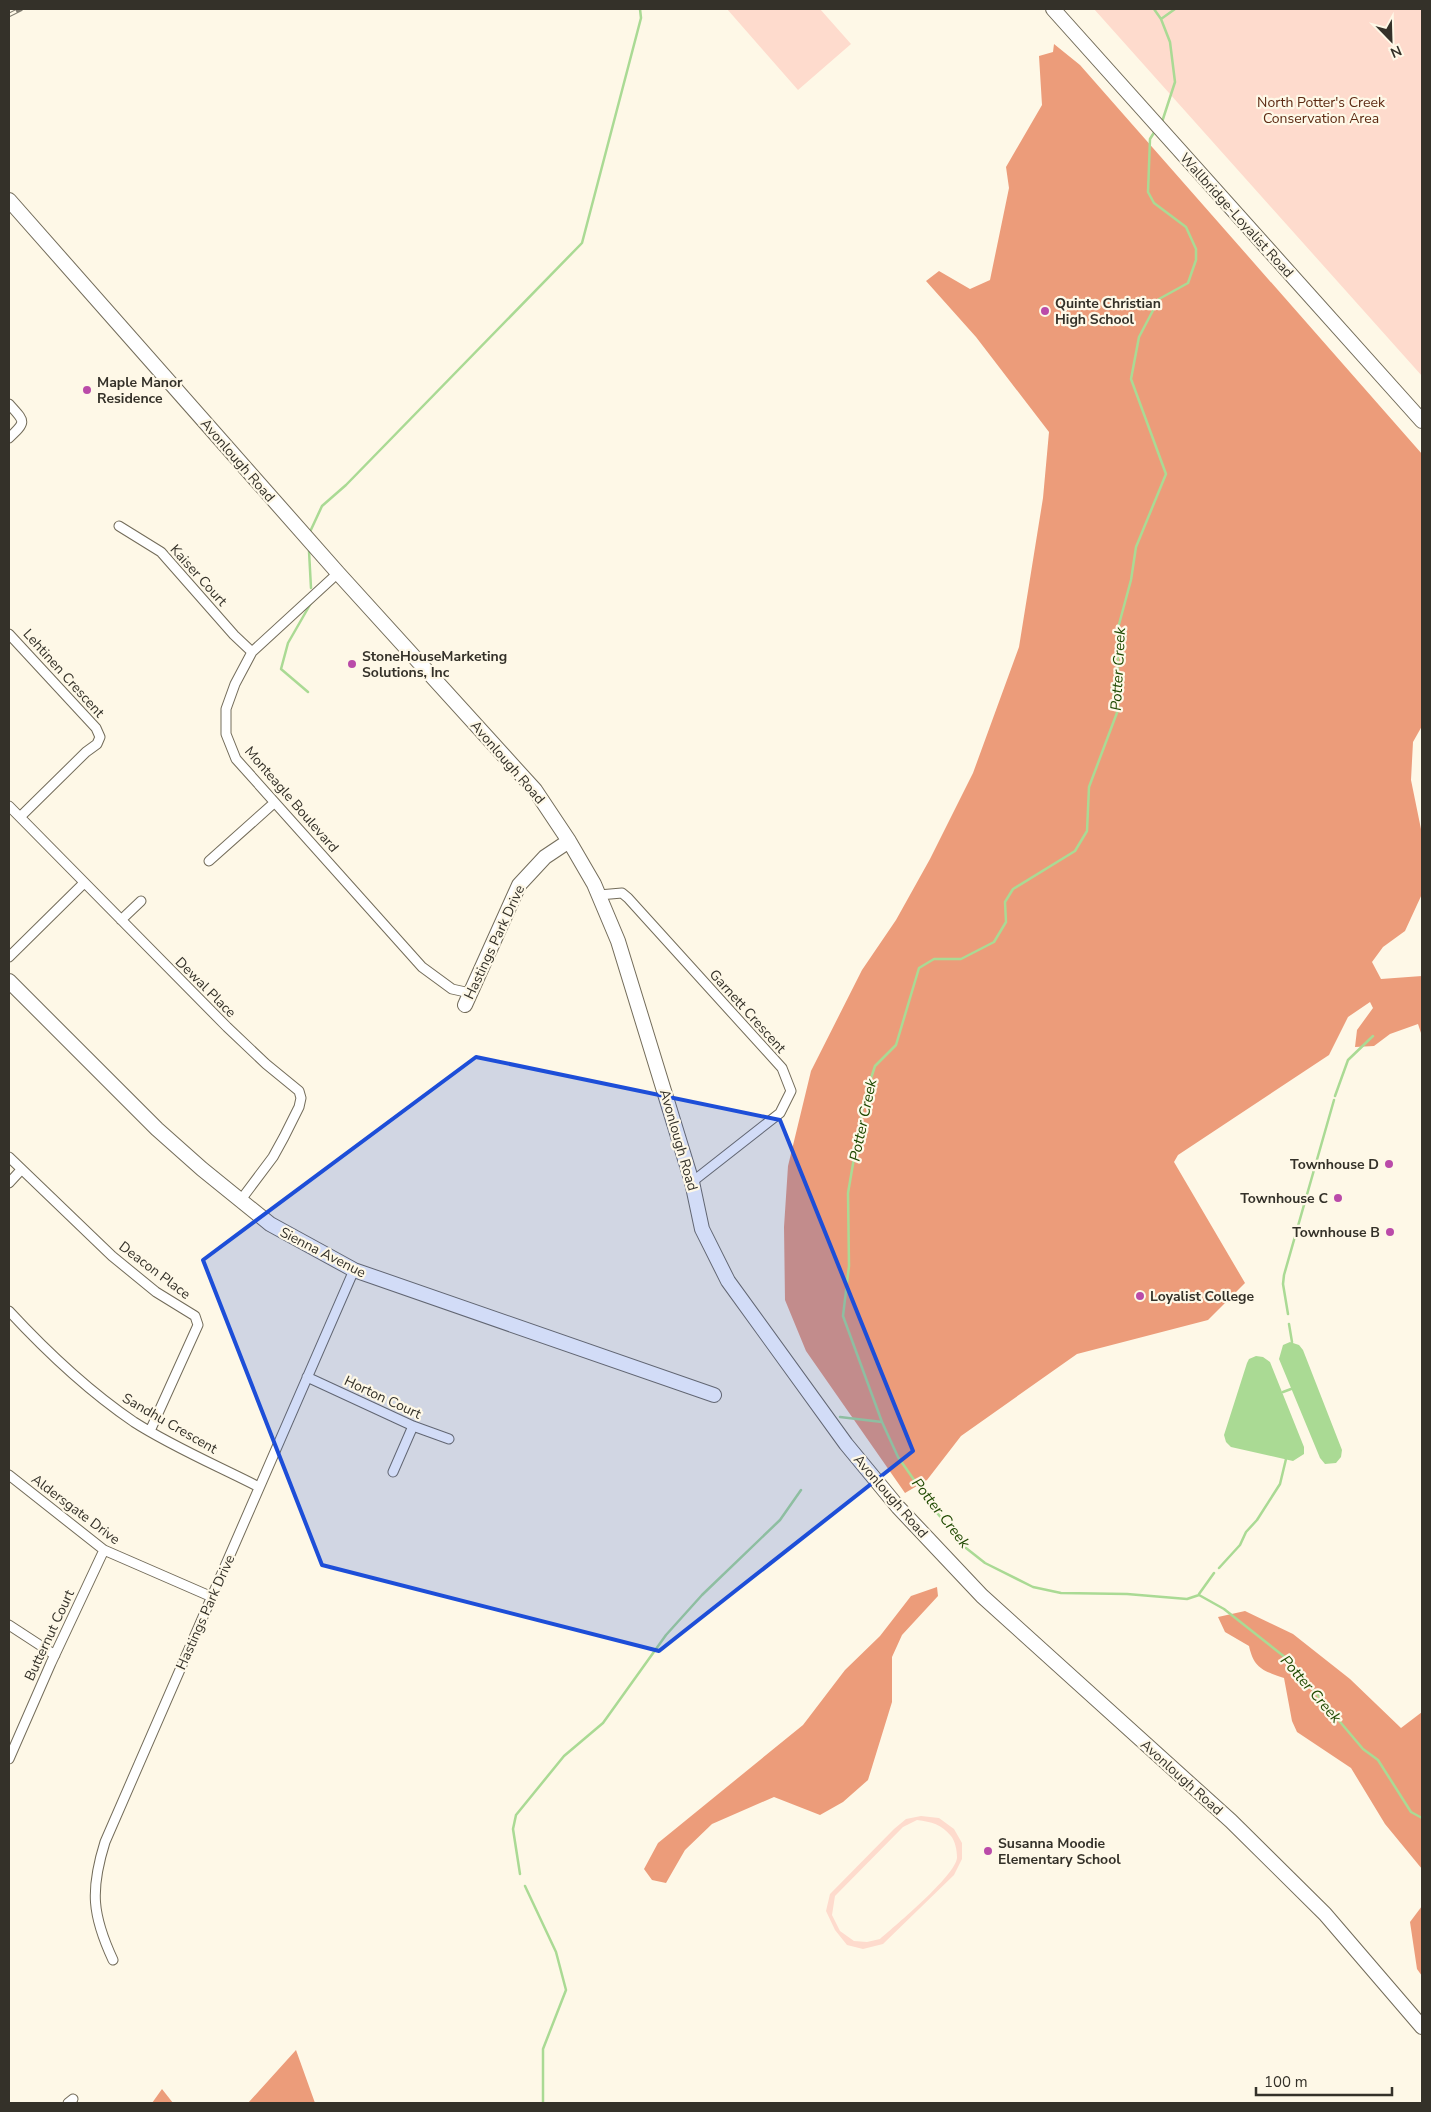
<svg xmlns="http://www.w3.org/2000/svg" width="1431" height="2112" viewBox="0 0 1431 2112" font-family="'Nunito Sans',sans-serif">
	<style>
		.green { fill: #fedbcd; fill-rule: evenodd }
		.forest { fill: #ec9c7a }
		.water { fill: #aada94 }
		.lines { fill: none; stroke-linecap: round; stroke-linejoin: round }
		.stream { stroke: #aada94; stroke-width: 2.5 }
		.street-casing { stroke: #736c5a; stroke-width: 11 }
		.secondary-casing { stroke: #736c5a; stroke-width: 16 }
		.street { stroke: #fff; stroke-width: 9 }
		.secondary { stroke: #fff; stroke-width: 14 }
		.rail-casing { stroke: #807c70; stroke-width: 4.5 }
		.rail { stroke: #fef8e7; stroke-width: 2.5; stroke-dasharray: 8; stroke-linecap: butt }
		.marked { fill: #1d4ed8; fill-opacity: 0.2; stroke: #1d4ed8; stroke-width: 4; stroke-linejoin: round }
		.poi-dot { fill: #ba4ba9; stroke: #fef8e7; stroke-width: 2 }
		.labels { text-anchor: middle; stroke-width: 4.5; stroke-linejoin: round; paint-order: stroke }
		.park-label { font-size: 14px; fill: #5c2912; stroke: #fef8e7 }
		.street-label { font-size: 14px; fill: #343129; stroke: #fef8e7 }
		.poi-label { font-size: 14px; font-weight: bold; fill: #343129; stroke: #fef8e7; text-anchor: start }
		.water-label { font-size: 15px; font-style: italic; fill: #1f4900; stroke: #fef8e7 }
	</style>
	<rect width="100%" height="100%" fill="#fef8e7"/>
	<path class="green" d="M727 9H820L851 44 798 90Z
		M1094 9H1422V376Z
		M921 1816 939 1818 954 1829 962 1843V1859L954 1875 883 1944 863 1949 847 1945 835 1930 826 1911 830 1894 894 1829 906 1819ZM917 1820C932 1822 941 1824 951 1836 955 1841 957 1850 957 1858 955 1876 896 1925 880 1939L867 1942 854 1941 840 1931 832 1915 835 1896 903 1827Z"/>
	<path class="forest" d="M1054 44 1080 65 1422 454V726L1413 742 1411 780 1422 834V894L1405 931 1383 947 1372 962 1381 979 1422 976V1036L1418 1024 1390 1034 1374 1046 1355 1047 1357 1030 1373 1008 1370 1002 1348 1017 1329 1055 1178 1155 1174 1162 1245 1283 1208 1320 1077 1354 961 1436 927 1480 905 1493 806 1351 785 1300 784 1227 788 1166 811 1071 862 970 896 920 930 859 973 773 1019 647 1043 498 1049 432 976 337 926 281 939 271 970 289 990 280 1009 188 1006 167 1042 105 1039 56 1053 52Z
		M937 1587 938 1596 902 1635 892 1657V1702L868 1780 843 1802 820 1815 774 1797 712 1824 685 1850 666 1883 652 1880 644 1869 658 1843 803 1725 845 1670 880 1636 911 1596Z
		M1245 1611 1293 1634 1350 1679 1401 1728 1422 1712V1869L1385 1824 1351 1768 1297 1732 1292 1721 1284 1678C1264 1671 1254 1669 1249 1646L1225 1632 1218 1617Z
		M1422 1906V1976L1417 1969 1410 1922Z
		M296 2050 315 2103H248Z
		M162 2089 173 2103H152Z"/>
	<path class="water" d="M1290 1342 1299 1345 1303 1350 1342 1450 1341 1457 1336 1463 1325 1464 1320 1458 1279 1359 1283 1345Z
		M1256 1356 1263 1357 1270 1362 1304 1447V1454L1293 1461 1231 1447 1226 1442 1224 1435 1247 1363 1249 1359Z"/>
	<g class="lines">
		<path class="stream" d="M1154 9 1161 19 1170 42 1175 82 1162 122
			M1161 19 1175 9
			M1155 131 1150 139 1148 192 1154 203 1186 227 1196 249V260L1188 283 1159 299 1139 337 1131 379 1166 474 1136 547 1131 580 1118 628V710L1089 787 1087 831 1075 851 1013 889 1005 902 1006 922 994 942 961 959H934L919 968 896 1045 875 1066 864 1100 848 1193 849 1266 843 1316 882 1422 898 1457 938 1514 966 1548 985 1563 1033 1587 1061 1593 1127 1594 1187 1599 1199 1595 1224 1609 1286 1658 1363 1749 1378 1760 1411 1812 1422 1818
			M309 534 322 506 346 485 582 243 641 18 640 9
			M309 551 311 588
			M308 692 281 669 288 643 311 603
			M1335 1096 1348 1060 1373 1036
			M1288 1314 1283 1284 1284 1275 1334 1100
			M1289 1324 1292 1342
			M1283 1392 1291 1389
			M840 1417 882 1422
			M1219 1568 1240 1545 1246 1532 1257 1520 1280 1484 1286 1459
			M1199 1594 1214 1573
			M520 1874 513 1829 516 1815 564 1756 603 1723 666 1635 702 1595 780 1520 801 1490
			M525 1886 556 1952 566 1990 543 2049V2103"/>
		<defs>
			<path id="street" d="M9 404C25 422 27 421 9 438
				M119 526 161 552 234 635 252 652
				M338 573 252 652 235 684 226 709V734L236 759 422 967 452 989 470 993
				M9 634 96 728 100 737 97 744 86 752 20 817
				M9 806 227 1027 266 1064 299 1091 301 1098 299 1107 284 1137 273 1157 240 1201
				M209 861 274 803
				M599 895 622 893 628 898 782 1068 791 1091 780 1113 692 1182
				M121 920 141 901
				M9 957 84 883
				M9 1157 112 1256 156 1292 195 1316 198 1325 150 1431
				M9 1183 21 1170
				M9 1311C47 1352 87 1390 134 1422 173 1447 218 1466 259 1487
				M307 1377 413 1426 449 1439
				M393 1472 413 1426
				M9 1475 104 1550 212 1597
				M9 1625 55 1655
				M9 1759 51 1663 104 1550
				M113 1960C92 1915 90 1890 105 1842L354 1270
				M68 2103 73 2099"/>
			<path id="secondary" d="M1053 9 1422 421
				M9 200 338 573 535 790 569 841 594 884 618 941 692 1182 702 1229 728 1281 846 1444 898 1507 982 1596 1231 1821 1325 1914 1422 2027
				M9 981 157 1129 202 1169 270 1224 354 1270 714 1395
				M465 1005 519 885 545 857 569 841"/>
		</defs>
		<use href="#street" class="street-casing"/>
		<use href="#secondary" class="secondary-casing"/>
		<use href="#street" class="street"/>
		<use href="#secondary" class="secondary"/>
		<defs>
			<path id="rail" d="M9 15 21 9"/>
		</defs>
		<use href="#rail" class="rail-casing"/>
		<use href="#rail" class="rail"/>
	</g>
	<path class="marked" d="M476 1057 780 1120 913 1451 659 1651 322 1565 203 1260Z"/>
	<g class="poi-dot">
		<circle cx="1045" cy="311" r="5"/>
		<circle cx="87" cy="390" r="5"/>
		<circle cx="352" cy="664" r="5"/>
		<circle cx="1389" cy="1164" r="5"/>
		<circle cx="1338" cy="1198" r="5"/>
		<circle cx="1390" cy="1232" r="5"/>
		<circle cx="1140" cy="1296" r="5"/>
		<circle cx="988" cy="1851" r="5"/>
	</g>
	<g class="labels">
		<g class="park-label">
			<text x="1321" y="107">North Potter's Creek<tspan x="1321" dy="16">Conservation Area</tspan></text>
		</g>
		<g class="street-label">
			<text transform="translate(1237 215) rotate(48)" y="5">Wallbridge-Loyalist Road</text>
			<text transform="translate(238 460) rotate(49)" y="5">Avonlough Road</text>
			<text transform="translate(199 575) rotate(48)" y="5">Kaiser Court</text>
			<text transform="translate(64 673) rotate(48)" y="5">Lehtinen Crescent</text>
			<text transform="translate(508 762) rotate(49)" y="5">Avonlough Road</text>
			<text transform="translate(292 799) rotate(49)" y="5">Monteagle Boulevard</text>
			<text transform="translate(494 942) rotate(-65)" y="5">Hastings Park Drive</text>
			<text transform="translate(206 987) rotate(45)" y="5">Dewal Place</text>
			<text transform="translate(748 1011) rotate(48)" y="5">Garnett Crescent</text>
			<text transform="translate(679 1140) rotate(74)" y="5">Avonlough Road</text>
			<text transform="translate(323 1252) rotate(27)" y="5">Sienna Avenue</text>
			<text transform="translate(155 1270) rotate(37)" y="5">Deacon Place</text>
			<text transform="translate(383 1397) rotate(25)" y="5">Horton Court</text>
			<text transform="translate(170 1423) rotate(30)" y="5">Sandhu Crescent</text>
			<text transform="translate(891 1496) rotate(49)" y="5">Avonlough Road</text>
			<text transform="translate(76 1509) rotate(37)" y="5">Aldersgate Drive</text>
			<text transform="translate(205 1612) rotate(-66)" y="5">Hastings Park Drive</text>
			<text transform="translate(49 1635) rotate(-65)" y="5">Butternut Court</text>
			<text transform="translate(1182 1777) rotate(42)" y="5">Avonlough Road</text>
		</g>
		<g class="poi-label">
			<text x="1055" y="308">Quinte Christian<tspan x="1055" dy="16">High School</tspan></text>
			<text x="97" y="387">Maple Manor<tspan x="97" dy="16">Residence</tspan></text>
			<text x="362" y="661">StoneHouseMarketing<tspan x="362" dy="16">Solutions, Inc</tspan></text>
			<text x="1379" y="1169" text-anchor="end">Townhouse D</text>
			<text x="1328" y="1203" text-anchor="end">Townhouse C</text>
			<text x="1380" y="1237" text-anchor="end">Townhouse B</text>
			<text x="1150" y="1301">Loyalist College</text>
			<text x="998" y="1848">Susanna Moodie<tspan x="998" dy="16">Elementary School</tspan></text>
		</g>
		<g class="water-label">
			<text transform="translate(1118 669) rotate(-87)" y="5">Potter Creek</text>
			<text transform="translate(863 1120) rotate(-78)" y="5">Potter Creek</text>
			<text transform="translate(941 1513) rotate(52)" y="5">Potter Creek</text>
			<text transform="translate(1311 1689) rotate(49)" y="5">Potter Creek</text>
		</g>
	</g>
	<rect width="1431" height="2112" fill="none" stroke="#343129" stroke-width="20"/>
	<g transform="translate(1391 40) rotate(157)" stroke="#fef8e7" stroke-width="4" paint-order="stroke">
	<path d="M0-4L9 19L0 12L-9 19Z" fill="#343129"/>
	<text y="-8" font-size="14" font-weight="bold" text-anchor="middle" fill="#343129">N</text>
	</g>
	<path d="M1256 2087v8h136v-8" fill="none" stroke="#343129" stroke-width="2.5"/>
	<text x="1264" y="2087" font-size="15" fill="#343129" stroke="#fef8e7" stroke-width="4" paint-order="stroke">100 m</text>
</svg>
